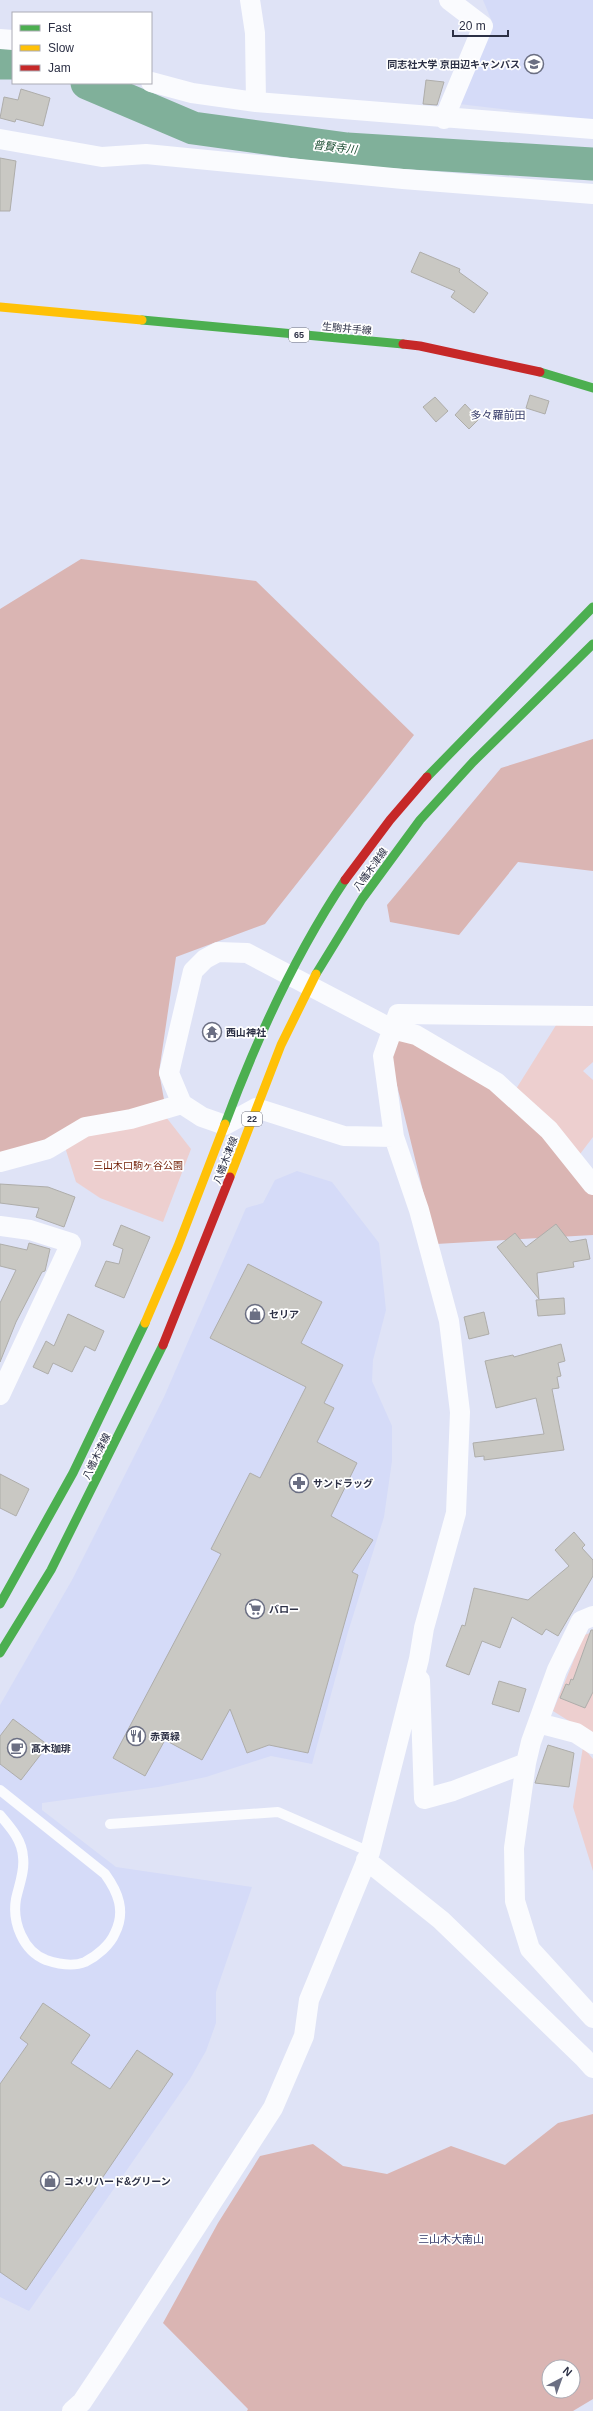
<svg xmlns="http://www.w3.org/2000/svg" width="593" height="2411" viewBox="0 0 593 2411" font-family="Helvetica,'Noto Sans JP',sans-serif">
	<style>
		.built { fill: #d5dbf8 }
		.green { fill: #edcfcf }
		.forest { fill: #dab5b3; fill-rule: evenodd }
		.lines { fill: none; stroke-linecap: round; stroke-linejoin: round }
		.river { stroke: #80b09a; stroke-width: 33 }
		.building { fill: #c9c8c3; stroke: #aeadaa }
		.lane { stroke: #fafbfe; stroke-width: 10 }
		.street { stroke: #fafbfe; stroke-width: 20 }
		.fast { stroke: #4caf50; stroke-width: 9 }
		.slow { stroke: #ffc107; stroke-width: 9 }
		.jam { stroke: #c62828; stroke-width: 9 }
		.labels { text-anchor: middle; stroke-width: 3.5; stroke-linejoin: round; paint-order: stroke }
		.shield { fill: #fff; stroke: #6b6e7d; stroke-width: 1 }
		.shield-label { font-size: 9px; font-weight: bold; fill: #2c3045 }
		.poi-label { font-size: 10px; font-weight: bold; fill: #2c3045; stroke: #fff; text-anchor: start }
		.street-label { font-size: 10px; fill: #2c3045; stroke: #fff }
		.park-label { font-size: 10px; fill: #711e05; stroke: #fff }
		.water-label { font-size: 11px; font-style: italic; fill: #1a4d31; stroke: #fff }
		.neighbourhood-label { font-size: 11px; fill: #343a68; stroke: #fff }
	</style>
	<rect width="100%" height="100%" fill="#dfe3f6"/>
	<path class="built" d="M483 0H593V120L459 104 493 24Z
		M297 1171 332 1182 379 1243 386 1310 373 1360 372 1381 392 1426V1461L384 1517 348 1632 312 1764 271 1756 206 1777 158 1787 42 1803V1810L116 1867 252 1887 216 1992V2023L206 2051 190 2079 29 2311 0 2297V1705L72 1580 164 1397 246 1208 263 1203 275 1180Z"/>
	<path class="green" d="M558 1022H593V1062L583 1071 593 1080V1137L577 1158 516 1089Z
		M166 1117 191 1149 163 1222 100 1198 76 1182 64 1144 113 1125Z
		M593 1632V1736L553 1711 584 1635Z
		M583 1747 593 1759V1871L573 1807Z"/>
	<path class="forest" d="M81 559 256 581 414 735 265 924 176 957 159 1072 165 1105 0 1156V609Z
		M593 739V871L518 862 459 935 390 922 387 905 501 768Z
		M397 1031 499 1093 549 1139 593 1192V1235L436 1244 390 1057Z
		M593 2114V2399L573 2411H247L248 2409 163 2323 218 2223 260 2156 313 2144 343 2166 387 2174 451 2146 505 2165 558 2123ZM549 2367H573V2391H549Z"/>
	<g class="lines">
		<path class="river" d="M0 63H13
			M87 83 193 128 347 149 593 164"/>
	</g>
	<path class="building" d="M426 80 444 82 437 105 423 104Z
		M21 89 50 98 43 126 16 119 15 122 0 118 4 97 18 100Z
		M0 158 16 161 10 211H0Z
		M420 252 460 269 459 272 488 293 474 313 451 297 455 291 411 272Z
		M530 395 549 401 545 414 526 408Z
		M435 397 448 411 436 422 423 407Z
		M465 404 479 419 469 429 455 415Z
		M0 1184 48 1187 75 1197 64 1227 36 1217 39 1208 0 1203Z
		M556 1224 570 1242 586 1239 590 1259 573 1262 574 1267 537 1273 539 1299 497 1247 515 1233 526 1247Z
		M121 1225 150 1237 124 1298 95 1286 106 1261 119 1264 123 1249 113 1245Z
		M29 1243 50 1249 45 1271 42 1272 16 1322 0 1362V1303L16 1270 0 1266V1244L27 1250Z
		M248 1264 322 1302 301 1343 343 1365 324 1403 334 1408 317 1442 357 1463 331 1516 373 1540 352 1572 358 1575 308 1753 269 1745 247 1753 230 1709 202 1760 165 1740 145 1776 113 1758 221 1554 211 1549 250 1473 260 1478 306 1387 210 1338Z
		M564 1298 565 1314 538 1316 536 1300Z
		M484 1312 489 1334 469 1339 464 1317Z
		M68 1314 104 1331 95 1351 85 1346 72 1372 53 1363 48 1374 33 1367 46 1341 54 1346Z
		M561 1344 565 1361 558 1363 561 1376 557 1377 559 1388 552 1389 564 1450 484 1460V1456L475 1457 473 1443 544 1434 536 1398 496 1408 485 1361 513 1355 514 1357Z
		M0 1474 29 1489 16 1516 0 1508Z
		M574 1532 585 1545 582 1548 593 1560V1576L558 1636 546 1629 542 1635 512 1617 500 1648 482 1641 469 1675 446 1666 462 1625 465 1626 474 1588 528 1600 569 1566 555 1550Z
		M591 1630H593V1692L585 1708 560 1698 566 1684 569 1685 571 1679 573 1680Z
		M499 1681 526 1689 519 1712 492 1704Z
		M13 1719 48 1745 21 1780 0 1764V1736Z
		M548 1745 574 1753 569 1787 535 1783Z
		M43 2003 90 2035 71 2063 110 2089 137 2050 173 2074 26 2290 0 2272V2084L28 2044 20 2038Z"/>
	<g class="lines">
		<path class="lane" d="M0 1790 105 1874C118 1892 126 1911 115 1933 110 1945 97 1956 85 1962 73 1967 58 1964 46 1960 23 1951 12 1922 16 1899 19 1885 25 1871 23 1857 22 1840 11 1828 0 1815
			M110 1824 278 1812 370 1852"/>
		<path class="street" d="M250 0 255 33 256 102
			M0 39 13 40
			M151 82 192 93 256 102 593 129
			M444 119 483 26 449 0
			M0 139 102 157 146 154 403 179 593 194
			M394 1137 344 1136 256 1108 225 1125 202 1117 182 1104 169 1073 193 971 205 959 218 952 247 953 392 1029 416 1035 496 1082 549 1130 593 1185
			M0 1162 48 1149 85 1127 131 1119 182 1104
			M0 1226 30 1230 71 1243 0 1395
			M593 1616 581 1621 557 1670 531 1742 526 1763 514 1848 515 1901 530 1949 593 2018
			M420 1680 424 1799 453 1791 526 1763
			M538 1723 576 1733 593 1744
			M366 1860 441 1920 584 2058 593 2068
			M72 2411 82 2402 112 2357 273 2108 304 2036 309 2000 370 1852 419 1659 424 1628 456 1513 460 1412 449 1321 419 1210 394 1137 383 1056 398 1014 593 1016"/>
		<path class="fast" d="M142 320 403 344
			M540 372 593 388
			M427 777 593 607
			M316 974 362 899 420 820 473 762 593 644
			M225 1124C257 1038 294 956 345 880
			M0 1604 73 1473 145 1323
			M0 1653 51 1570 163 1345"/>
		<path class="slow" d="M0 307 142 320
			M230 1177 281 1045 316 974
			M145 1323 178 1246 225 1124"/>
		<path class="jam" d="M403 344 420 346 540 372
			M345 880 390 820 427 777
			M163 1345 230 1177"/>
	</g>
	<defs>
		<symbol id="university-ring" viewBox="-11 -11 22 22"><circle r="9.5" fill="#fff" stroke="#6b6f83" stroke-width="1.5"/><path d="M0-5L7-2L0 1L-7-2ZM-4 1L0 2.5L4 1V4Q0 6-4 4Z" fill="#6b6f83"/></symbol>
		<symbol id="temple-ring" viewBox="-11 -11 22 22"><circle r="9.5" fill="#fff" stroke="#6b6f83" stroke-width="1.5"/><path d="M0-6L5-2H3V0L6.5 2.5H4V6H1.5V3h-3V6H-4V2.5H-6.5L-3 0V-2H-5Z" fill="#6b6f83"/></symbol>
		<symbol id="shop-ring" viewBox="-11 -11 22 22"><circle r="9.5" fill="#fff" stroke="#6b6f83" stroke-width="1.5"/><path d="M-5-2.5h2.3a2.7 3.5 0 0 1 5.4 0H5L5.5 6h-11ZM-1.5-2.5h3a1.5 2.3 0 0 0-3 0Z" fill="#6b6f83"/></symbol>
		<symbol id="pharmacy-ring" viewBox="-11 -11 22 22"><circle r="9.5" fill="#fff" stroke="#6b6f83" stroke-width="1.5"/><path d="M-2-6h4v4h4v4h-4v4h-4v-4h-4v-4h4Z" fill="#6b6f83"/></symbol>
		<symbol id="supermarket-ring" viewBox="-11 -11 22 22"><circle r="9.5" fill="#fff" stroke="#6b6f83" stroke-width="1.5"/><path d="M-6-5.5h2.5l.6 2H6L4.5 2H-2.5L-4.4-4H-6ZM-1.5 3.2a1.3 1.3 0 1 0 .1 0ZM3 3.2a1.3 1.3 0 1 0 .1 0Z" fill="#6b6f83"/></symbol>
		<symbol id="restaurant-ring" viewBox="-11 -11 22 22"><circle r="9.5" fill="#fff" stroke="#6b6f83" stroke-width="1.5"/><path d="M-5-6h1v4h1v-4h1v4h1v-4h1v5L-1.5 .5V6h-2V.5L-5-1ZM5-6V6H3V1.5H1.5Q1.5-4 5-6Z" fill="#6b6f83"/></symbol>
		<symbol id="cafe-ring" viewBox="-11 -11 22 22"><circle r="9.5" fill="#fff" stroke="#6b6f83" stroke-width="1.5"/><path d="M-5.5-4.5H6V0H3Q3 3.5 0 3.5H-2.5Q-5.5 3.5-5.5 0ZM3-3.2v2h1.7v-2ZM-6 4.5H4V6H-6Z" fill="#6b6f83"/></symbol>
	</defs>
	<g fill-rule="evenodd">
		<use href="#university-ring" x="523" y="53" width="22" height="22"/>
		<use href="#temple-ring" x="201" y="1021" width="22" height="22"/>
		<use href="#shop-ring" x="244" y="1303" width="22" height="22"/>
		<use href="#pharmacy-ring" x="288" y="1472" width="22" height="22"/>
		<use href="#supermarket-ring" x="244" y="1598" width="22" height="22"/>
		<use href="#restaurant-ring" x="125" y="1725" width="22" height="22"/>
		<use href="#cafe-ring" x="6" y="1737" width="22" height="22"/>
		<use href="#shop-ring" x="39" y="2170" width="22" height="22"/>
	</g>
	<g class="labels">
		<g class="shield">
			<rect x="289" y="328" width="20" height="14" rx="3"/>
			<rect x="242" y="1112" width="20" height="14" rx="3"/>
		</g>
		<g class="shield-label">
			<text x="299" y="338">65</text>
			<text x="252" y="1122">22</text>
		</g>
		<g class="poi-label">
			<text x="520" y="68" text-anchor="end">同志社大学 京田辺キャンパス</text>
			<text x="226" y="1036">西山神社</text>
			<text x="269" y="1318">セリア</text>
			<text x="313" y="1487">サンドラッグ</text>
			<text x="269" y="1613">バロー</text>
			<text x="150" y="1740">赤黄緑</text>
			<text x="31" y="1752">髙木珈琲</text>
			<text x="64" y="2185">コメリハード&amp;グリーン</text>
		</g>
		<g class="street-label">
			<text transform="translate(347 328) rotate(5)" y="4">生駒井手線</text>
			<text transform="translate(370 869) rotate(-54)" y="4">八幡木津線</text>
			<text transform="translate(225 1160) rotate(-69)" y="4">八幡木津線</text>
			<text transform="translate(96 1456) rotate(-64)" y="4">八幡木津線</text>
		</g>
		<g class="park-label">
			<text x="138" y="1169">三山木口駒ヶ谷公園</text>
		</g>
		<g class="water-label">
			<text transform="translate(335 147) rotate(7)" y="4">普賢寺川</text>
		</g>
		<g class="neighbourhood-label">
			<text x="498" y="419">多々羅前田</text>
			<text x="451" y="2243">三山木大南山</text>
		</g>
	</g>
	<rect x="12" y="12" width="140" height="72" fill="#ffffff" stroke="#abacb5"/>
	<rect x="20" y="25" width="20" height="6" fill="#4caf50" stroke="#abacb5"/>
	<text x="48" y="32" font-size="12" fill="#2c3045">Fast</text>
	<rect x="20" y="45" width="20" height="6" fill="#ffc107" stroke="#abacb5"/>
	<text x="48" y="52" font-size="12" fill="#2c3045">Slow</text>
	<rect x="20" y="65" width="20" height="6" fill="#c62828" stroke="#abacb5"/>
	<text x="48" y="72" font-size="12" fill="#2c3045">Jam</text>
	<g transform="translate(561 2379) rotate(41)"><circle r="19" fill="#ffffff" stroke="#abacb5"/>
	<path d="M0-3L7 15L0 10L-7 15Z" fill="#6b6f83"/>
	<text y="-6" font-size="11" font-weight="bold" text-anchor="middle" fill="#2c3045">N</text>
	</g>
	<path d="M453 30v6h55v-6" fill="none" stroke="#2c3045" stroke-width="2"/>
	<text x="459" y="30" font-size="12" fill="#2c3045" stroke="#ffffff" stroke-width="3" paint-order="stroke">20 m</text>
</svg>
